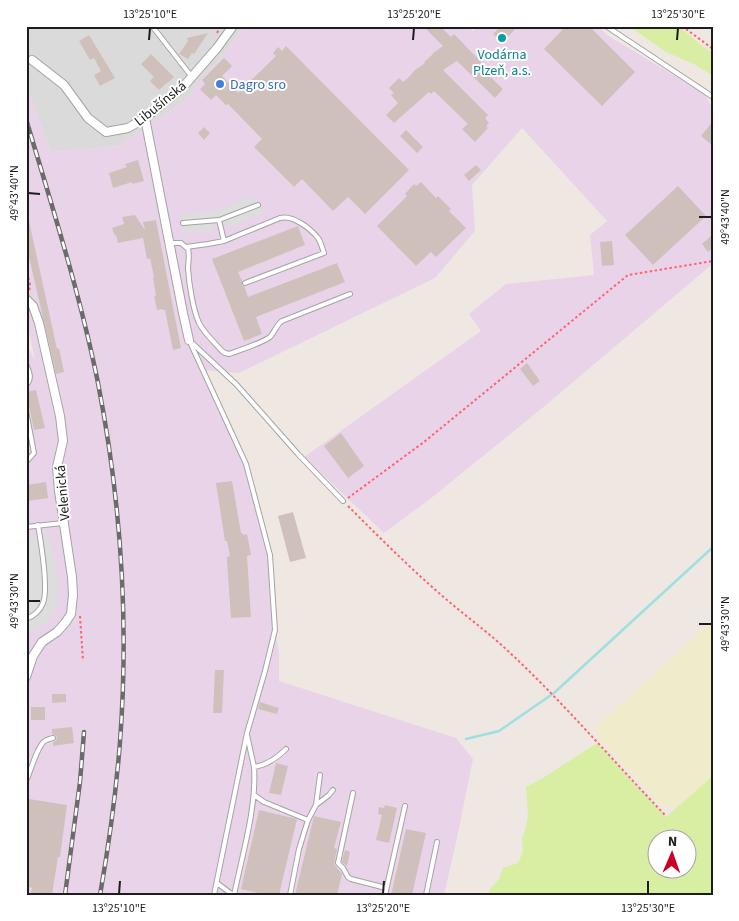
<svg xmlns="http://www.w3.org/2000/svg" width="739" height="921" viewBox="0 0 739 921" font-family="'Source Sans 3',sans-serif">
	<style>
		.residential { fill: #dbdada }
		.industrial { fill: #e9d3e9 }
		.farmland { fill: #f0eccb }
		.grass { fill: #d7eea3; fill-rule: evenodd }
		.parking { fill: #ddd }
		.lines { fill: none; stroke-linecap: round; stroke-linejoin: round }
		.stream { stroke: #9edfe1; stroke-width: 2.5 }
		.building { fill: #d0c0bb }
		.service-casing { stroke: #a4a4a4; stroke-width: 6 }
		.minor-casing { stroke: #a4a4a4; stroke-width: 10 }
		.path { stroke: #ff6372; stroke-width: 2; stroke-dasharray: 2.5 2.5; stroke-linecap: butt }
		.service { stroke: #fff; stroke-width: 4 }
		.minor { stroke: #fff; stroke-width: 8 }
		.rail-casing { stroke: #6b6b6b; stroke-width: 4.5 }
		.rail { stroke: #fff; stroke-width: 2.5; stroke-dasharray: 8; stroke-linecap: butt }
		.ticks { fill: none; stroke: #1d1d1d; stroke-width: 2 }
		.culture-dot { fill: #0f9aa8; stroke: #fff; stroke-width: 2 }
		.shop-dot { fill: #3f7fe0; stroke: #fff; stroke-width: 2 }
		.labels { text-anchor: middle; stroke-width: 4; stroke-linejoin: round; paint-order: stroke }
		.culture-label { font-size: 14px; fill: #0d838f; stroke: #fff }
		.shop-label { font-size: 14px; fill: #366cbe; stroke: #fff; text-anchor: start }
		.street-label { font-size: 14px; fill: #1d1d1d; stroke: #fff }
		.neatline { fill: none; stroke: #1d1d1d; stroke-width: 2 }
		.ticks-label { font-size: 12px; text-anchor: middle; fill: #1d1d1d }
	</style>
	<rect width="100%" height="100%" fill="#efe8e2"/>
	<path class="residential" d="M26 26H244L224 54 182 103 118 146 51 152 26 86Z"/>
	<path class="industrial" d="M244 26H468L473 31 477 26H598L607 35 705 94 713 110V265L709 267 546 405 430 499 384 533 304 457 481 331 469 314 506 284 594 275 590 235 607 221 522 128 472 185 475 231 435 278 239 373 203 370 246 464 270 555 275 630 279 653V681L456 738 473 759 457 838 444 895H26V344L35 360 26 318V86L51 152 118 146 182 103 224 54Z"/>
	<path class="farmland" d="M713 620V776L678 806 674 807 671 806 664 808 596 735V729L599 724Z"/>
	<path class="grass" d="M634 26H679L702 46 713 53V76L696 65 666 52 636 31Z
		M597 743 666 817 713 776V895H489L490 889 499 879 503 868 518 863 523 852 522 839 525 831 528 815 526 787 543 778ZM656 838H686V868H656Z"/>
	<path class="parking" d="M253 196 255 201H258L263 214 229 227 227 221 213 225V231L183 234 181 214 216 210Z
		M50 535 58 580 57 605 53 614 40 628 34 631H26V536Z"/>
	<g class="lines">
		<path class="stream" d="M466 739 499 731 554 693 713 547"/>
	</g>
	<path class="building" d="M423 26H440L451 37 454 34 482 63 479 66 503 89 495 98 457 61 443 70 488 115 485 118 489 123 486 126 488 128 475 142 462 129 468 124 434 91 431 94 429 92 394 123 386 115 398 103 391 95 394 93 389 88 399 78 403 82 409 77 415 70 425 63 424 62 433 54H432L443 46Z
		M501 26H518L502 43 493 34Z
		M566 26H589L635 72 602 106 544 49Z
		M208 33 194 54 192 53 188 59 179 54 188 41 187 38Z
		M89 35 115 78 100 86 94 75 101 71 94 58 90 60 79 41Z
		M286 46 409 170 365 214 348 197 333 211 302 179 294 187 254 147 262 139 228 104 226 105 216 95 211 100 200 89 205 84 202 80 224 58 232 66 222 76 238 93 276 56 273 53 278 47 282 51Z
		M151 54 174 77 159 90 150 81 154 77 141 64Z
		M713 121V146L701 136Z
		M204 127 210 133 204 140 198 133Z
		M406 130 423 147 417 153 400 136Z
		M138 160 144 181 132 184V182L113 188 109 173 127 167 125 164Z
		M476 165 481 170 469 181 464 175Z
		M421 182 436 198 438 196 451 209 449 211 466 228 436 257 431 252 416 266 377 226 407 196 405 194 414 184 416 186Z
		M678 186 706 216 653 265 625 235Z
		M135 215 145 230 143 222 156 220 181 348 173 350 165 310H163V309L157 310 154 296H156L153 277H154L150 258 147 259 143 238 118 243 116 235 115 236 112 228 124 224 122 217Z
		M26 221H29L57 349 59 348 64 372 56 374 26 244Z
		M298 226 305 245 238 272 242 281V285L244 286 248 297 337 263 345 282 256 317 262 334 244 341 212 259Z
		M713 234V248L708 252 702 244Z
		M612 241 614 265 602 266 600 242Z
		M527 363 540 381 533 386 520 369Z
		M36 390 45 428 34 430 26 392Z
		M341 433 364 466 348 478 324 446Z
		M232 481 241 533H242L243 535 247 534 251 555 247 556 251 617 231 618 227 561V557L230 556 227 541H225L216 483Z
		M46 482 48 498 27 501 26 485Z
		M293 512 306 558 290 562 278 516Z
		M215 670H224L222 713H213Z
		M52 694H66V702L52 703Z
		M260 702 279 708 277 714 258 709Z
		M31 707H45V720H31Z
		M72 727 74 743 53 746V742L56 740 57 737 55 735 52 734V729Z
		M276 763 288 766 281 795 269 793Z
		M29 799 67 805 60 857H58L52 895H30L32 888 26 886V820Z
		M385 805 397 808 389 843 376 840 382 815 378 814 379 807 384 808Z
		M259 810 297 819 279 895H266L241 889Z
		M314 816 341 822 334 848 337 849 334 864 342 874 337 895H295Z
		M406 829 426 833 412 895H391Z
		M345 850 350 852 347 866 342 862Z"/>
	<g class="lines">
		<defs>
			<path id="service" d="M152 26 192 77
				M606 26 713 97
				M219 220 224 241
				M183 223 219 220 258 205
				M169 243H181L188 249C190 256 188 262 188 269 189 283 193 310 199 323 204 333 214 342 222 351L225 353 229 354C240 350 262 343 270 337 275 332 276 325 282 321L350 294
				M186 247 208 244 224 241 280 218C293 215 310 228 318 238 321 242 322 248 324 253L245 283
				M189 340 246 464 270 555 275 630 265 671 247 733 214 895
				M191 342 236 384 298 454 343 501
				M26 364C29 372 33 378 26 385
				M26 411 34 453 26 462
				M26 527 63 523
				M26 619C34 616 40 611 43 603 49 588 41 543 38 525
				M247 735 254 767C267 765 277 758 286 749
				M26 781C30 773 38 744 45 741 47 739 50 739 53 738
				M353 793 338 863 343 868 348 877 351 879 386 888
				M254 795 264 802 308 820
				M316 805 320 775
				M217 883 233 895
				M234 895C242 856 257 806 254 767
				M290 895 299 849 308 820 316 805 329 795 333 790
				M385 895 405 806
				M426 895 437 842"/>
			<path id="minor" d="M32 60 64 85 88 118 106 132 128 128 145 118 183 87 217 48 233 26
				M145 118 183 313 189 340
				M26 299 33 306 39 323 60 416 63 441 57 467 59 491 72 577 73 595 71 614 65 623 57 632 42 642 33 656 26 677"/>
		</defs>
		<use href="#service" class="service-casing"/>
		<use href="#minor" class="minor-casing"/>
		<path class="path" d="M682 26 713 49
			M217 33 221 26
			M26 268 30 285 29 292
			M348 498 424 442 628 275 713 261
			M348 506C380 538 412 570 447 600 467 617 489 633 508 651 564 703 613 761 666 816
			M80 616 83 661"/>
		<use href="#service" class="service"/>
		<use href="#minor" class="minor"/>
		<defs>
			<path id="rail" d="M26 119C52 206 80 294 98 383 121 501 129 622 120 742 116 793 109 844 100 895
				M65 895 80 782 84 732"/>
		</defs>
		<use href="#rail" class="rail-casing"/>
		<use href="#rail" class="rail"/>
	</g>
	<path class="ticks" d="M149 40 150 28M413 40 414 28M677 40 678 28M28 193 40 194M699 217H712M28 601H40M699 624H712M119 894 120 881M383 894 384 881M648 894V881"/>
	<circle class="culture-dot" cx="502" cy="38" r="5"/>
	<circle class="shop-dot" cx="220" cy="84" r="5"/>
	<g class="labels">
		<g class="culture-label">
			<text x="502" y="59">Vodárna<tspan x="502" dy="16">Plzeň, a.s.</tspan></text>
		</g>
		<g class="shop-label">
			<text x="230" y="89">Dagro sro</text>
		</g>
		<g class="street-label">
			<text transform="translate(160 103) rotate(-39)" y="5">Libušínská</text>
			<text transform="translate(62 493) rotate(-95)" y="5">Velenická</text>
		</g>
	</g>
	<rect width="739" height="921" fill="none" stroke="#ffffff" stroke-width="55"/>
	<g transform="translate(672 854) rotate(2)"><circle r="24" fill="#ffffff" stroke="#a5a5a5"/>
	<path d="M0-4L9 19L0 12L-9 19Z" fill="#ca0027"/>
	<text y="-8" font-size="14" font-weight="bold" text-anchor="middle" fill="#1d1d1d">N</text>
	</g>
	<rect x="28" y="28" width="684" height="866" class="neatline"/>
	<g class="ticks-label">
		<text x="150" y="18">13°25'10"E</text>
		<text x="414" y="18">13°25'20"E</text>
		<text x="678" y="18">13°25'30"E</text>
		<text transform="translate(14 193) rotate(-90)" y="4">49°43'40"N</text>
		<text transform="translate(725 217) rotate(-90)" y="4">49°43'40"N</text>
		<text transform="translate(14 601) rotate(-90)" y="4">49°43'30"N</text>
		<text transform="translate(725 624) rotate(-90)" y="4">49°43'30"N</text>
		<text x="119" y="912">13°25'10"E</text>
		<text x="383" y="912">13°25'20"E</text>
		<text x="648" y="912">13°25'30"E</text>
	</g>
</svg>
